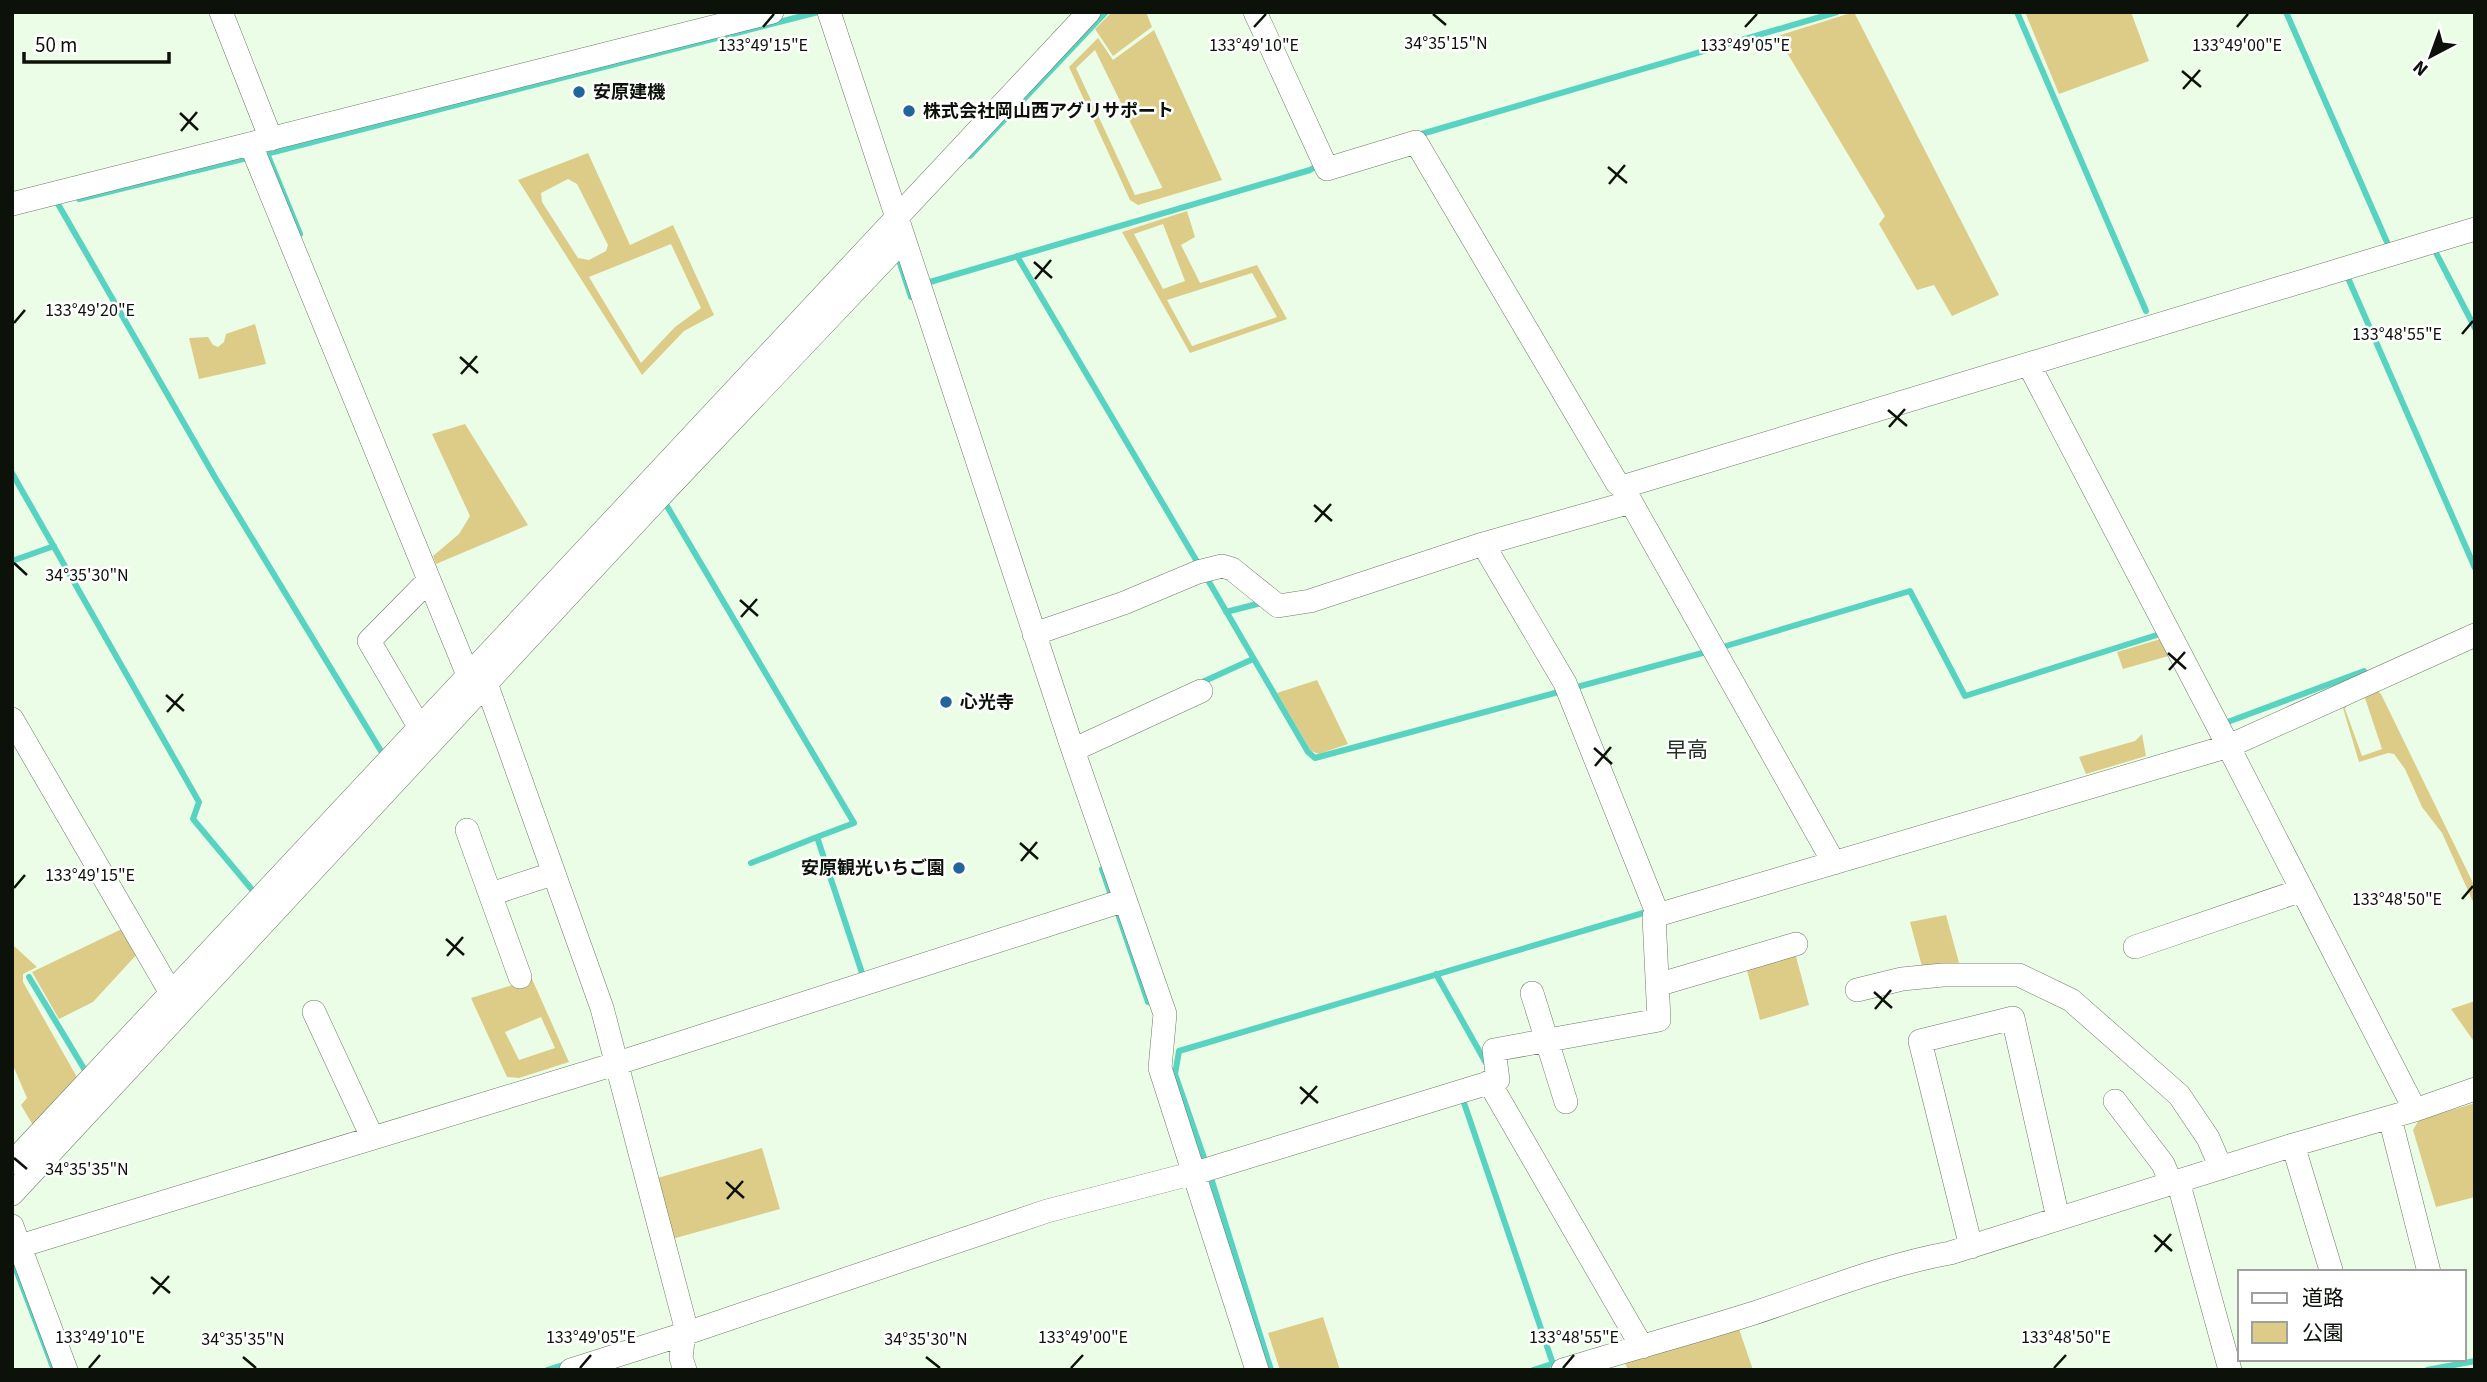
<svg xmlns="http://www.w3.org/2000/svg" width="2487" height="1382" viewBox="0 0 2487 1382" font-family="'Source Sans 3','Noto Sans JP',sans-serif">
	<style>
		.green { fill: #ddcc87; fill-rule: evenodd }
		.lines { fill: none; stroke-linecap: round; stroke-linejoin: round }
		.stream { stroke: #59d3c1; stroke-width: 6 }
		.street-casing { stroke: #6c7b67; stroke-width: 24 }
		.street { stroke: #fff; stroke-width: 23 }
		.ticks { fill: none; stroke: #0c120a; stroke-width: 2.5 }
		.poi-dot { fill: #21659a; stroke: #fff; stroke-width: 2.5 }
		.labels { text-anchor: middle; stroke-width: 5; stroke-linejoin: round; paint-order: stroke }
		.poi-label { font-size: 18px; font-weight: bold; fill: #0c120a; stroke: #fff; text-anchor: start }
		.quarter-label { font-size: 21px; fill: #22301f; stroke: #fff }
		.ticks-label { font-size: 18px; text-anchor: middle; fill: #0c120a; stroke: #fff; stroke-width: 5; stroke-linejoin: round; paint-order: stroke }
	</style>
	<rect width="100%" height="100%" fill="#ecfde7"/>
	<path class="green" d="M1112 12H1146L1152 27 1113 56 1095 29Z
		M1854 12 1999 295 1952 316 1934 285 1917 290 1879 224 1885 216 1777 36Z
		M2025 12H2131L2149 61 2059 94Z
		M1154 30 1222 180 1138 205 1130 200 1069 67 1098 38 1113 60ZM1095 50 1162 187V188L1135 195 1076 68Z
		M588 153 630 245 673 225 714 315 684 331 642 375 518 180ZM568 179 577 184 608 245 606 251 589 260 578 258 542 202 541 193ZM671 244 701 308 675 327 641 363 589 277Z
		M1187 211 1195 237 1181 245 1200 283 1257 265 1287 319 1190 353 1122 232ZM1163 224 1185 281 1163 289 1134 234ZM1252 273 1277 317 1192 346 1167 300Z
		M255 324 266 364 199 379 189 338 208 337 213 345 218 347 224 342 226 334Z
		M465 424 528 525 436 564 433 556 459 534 470 516 432 434Z
		M2164 638 2172 655 2123 669 2117 652Z
		M1317 680 1348 744 1319 754 1311 751 1277 693Z
		M2375 689 2381 694 2475 887V906L2442 833 2422 807 2405 769 2394 754 2388 753 2359 762 2343 708 2345 700ZM2365 698 2382 749 2362 756 2345 709 2349 702Z
		M2142 734 2146 756 2086 774 2079 757 2135 741Z
		M1946 915 1961 970 1924 974 1910 922Z
		M126 927 139 952 93 1002 59 1019 32 972Z
		M14 946 37 967 23 974V982L78 1079 34 1127 21 1105 27 1098 12 1063V947Z
		M1794 949 1809 1005 1760 1020 1745 963Z
		M532 979 569 1062 519 1078 507 1077 471 998ZM541 1017 555 1048 519 1060 505 1032Z
		M2475 1001V1043L2451 1009Z
		M2475 1103V1197L2436 1207 2413 1130 2419 1120Z
		M762 1148 780 1209 672 1239 654 1179Z
		M1323 1317 1340 1370H1280L1268 1333Z
		M1739 1329 1753 1370H1628L1623 1358Z"/>
	<g class="lines">
		<path class="stream" d="M2017 12 2146 311
			M2286 12 2390 249
			M1418 135 1837 12
			M266 151 300 234
			M266 154 818 12
			M970 156 1106 12
			M79 199 247 158
			M58 204 216 479 381 751
			M2434 249 2475 328
			M1017 256 1199 565
			M898 257 911 297
			M2348 278 2475 568
			M930 282 1310 170 1320 164
			M12 473 199 802 193 819 254 892
			M664 501 854 823 817 837 863 976
			M12 561 54 546
			M1205 575 1308 752 1315 758 1706 652
			M1226 612 1265 602
			M1726 646 1910 591 1965 696 2163 633
			M1198 684 1253 659
			M2225 723 2364 671
			M751 863 817 837
			M1102 869 1112 898
			M1116 908 1148 1002
			M1436 974 1486 1063
			M29 977 86 1072
			M1462 1097 1553 1364
			M12 1259 54 1370
			M547 1370 569 1363
			M1271 1370 1211 1178 1175 1074 1179 1051 1650 911
			M1533 1370 1555 1363
			M2427 1370 2475 1361"/>
		<defs>
			<path id="street" d="M221 12 271 139
				M829 12 1073 750 1165 1014 1160 1068 1257 1370
				M1255 12 1327 169 1416 142 1617 483 1622 487 1631 502 1834 863
				M251 145 468 675
				M12 204 772 12
				M2029 365 2221 732 2415 1110
				M1622 487 2475 229
				M1483 544 1565 683 1658 915
				M1034 634 1124 603 1198 572 1222 566 1232 569 1278 606 1310 601 1483 544 1631 502
				M478 675 486 683 602 1008 685 1324 681 1358 685 1370
				M12 719 171 993
				M420 728 369 641 429 580
				M1073 750 1201 691
				M467 830 520 977
				M491 894 552 874
				M2135 947 2302 890
				M1657 985 1796 944
				M1857 990 1902 979 1943 975H2019L2071 1000 2179 1095 2208 1138 2221 1168
				M1532 993 1566 1102
				M314 1012 372 1137
				M1489 1082 1642 1347
				M2115 1101 2163 1164 2171 1183
				M2390 1118 2429 1272
				M2293 1145 2331 1270
				M12 1163 1089 12
				M2178 1181 2230 1370
				M12 1194 664 492 903 240
				M12 1226 66 1370
				M20 1246 615 1064 1125 900
				M1971 1247 1920 1041 2013 1018 2058 1218
				M571 1370 684 1334 1047 1211 1202 1171 1498 1080 1494 1050 1659 1020 1654 916 2229 746 2475 635
				M1563 1370C1627 1350 1691 1333 1754 1313 1818 1292 1883 1265 1950 1253L2293 1145 2415 1110 2475 1089"/>
		</defs>
		<use href="#street" class="street-casing"/>
		<use href="#street" class="street"/>
	</g>
	<path class="ticks" d="M1433 14 1446 25M763 27 774 14M1254 27 1266 14M1745 27 1757 14M2237 27 2248 14M2182 71 2201 87M2183 89 2200 70M180 113 198 130M181 131 197 112M1608 167 1627 183M1609 184 1625 165M1034 262 1052 278M1035 279 1051 260M14 323 25 310M2462 334 2473 321M460 357 478 373M461 374 477 356M1888 410 1907 426M1889 427 1905 409M1314 505 1332 521M1315 522 1331 504M14 563 27 575M740 600 758 616M741 617 757 599M2168 653 2186 669M2169 670 2185 652M166 695 184 711M167 712 183 694M1594 748 1612 764M1595 766 1611 747M1020 843 1038 859M1021 861 1037 842M14 888 25 875M2462 899 2473 886M446 939 464 955M447 956 463 937M1874 992 1892 1008M1875 1009 1891 990M1300 1087 1318 1103M1301 1104 1317 1086M14 1158 27 1169M726 1182 744 1198M727 1199 743 1181M2154 1235 2172 1251M2155 1252 2171 1234M151 1277 170 1293M153 1294 169 1276M243 1357 256 1368M926 1357 940 1368M89 1368 100 1355M580 1368 591 1355M1071 1368 1083 1355M1563 1368 1574 1355M2054 1368 2066 1355"/>
	<g class="poi-dot">
		<circle cx="579" cy="92" r="7"/>
		<circle cx="909" cy="111" r="7"/>
		<circle cx="946" cy="702" r="7"/>
		<circle cx="959" cy="868" r="7"/>
	</g>
	<g class="labels">
		<g class="poi-label">
			<text x="593" y="98">安原建機</text>
			<text x="923" y="117">株式会社岡山西アグリサポート</text>
			<text x="960" y="708">心光寺</text>
			<text x="945" y="874" text-anchor="end">安原観光いちご園</text>
		</g>
		<g class="quarter-label">
			<text x="1687" y="757">早高</text>
		</g>
	</g>
	<g class="ticks-label">
		<text x="1446" y="49">34°35'15"N</text>
		<text x="763" y="51">133°49'15"E</text>
		<text x="1254" y="51">133°49'10"E</text>
		<text x="1745" y="51">133°49'05"E</text>
		<text x="2237" y="51">133°49'00"E</text>
		<text x="90" y="316">133°49'20"E</text>
		<text x="2397" y="340">133°48'55"E</text>
		<text x="87" y="581">34°35'30"N</text>
		<text x="90" y="881">133°49'15"E</text>
		<text x="2397" y="905">133°48'50"E</text>
		<text x="87" y="1175">34°35'35"N</text>
		<text x="100" y="1343">133°49'10"E</text>
		<text x="591" y="1343">133°49'05"E</text>
		<text x="1083" y="1343">133°49'00"E</text>
		<text x="1574" y="1343">133°48'55"E</text>
		<text x="2066" y="1343">133°48'50"E</text>
		<text x="243" y="1345">34°35'35"N</text>
		<text x="926" y="1345">34°35'30"N</text>
	</g>
	<rect width="2487" height="1382" fill="none" stroke="#0c120a" stroke-width="28"/>
	<rect x="2238" y="1270" width="228" height="91" fill="#ffffff" stroke="#9ea09d" stroke-width="2"/>
	<rect x="2252" y="1293" width="35" height="10" fill="#ffffff" stroke="#9ea09d" stroke-width="2"/>
	<text x="2302" y="1305" font-size="21" fill="#0c120a">道路</text>
	<rect x="2252" y="1322" width="35" height="21" fill="#ddcc87" stroke="#9ea09d" stroke-width="2"/>
	<text x="2302" y="1340" font-size="21" fill="#0c120a">公園</text>
	<g transform="translate(2431 56) rotate(221)" stroke="#ffffff" stroke-width="5" paint-order="stroke">
	<path d="M0-5L12 26L0 18L-12 26Z" fill="#0c120a"/>
	<text y="-10" font-size="19" font-weight="bold" text-anchor="middle" fill="#0c120a">N</text>
	</g>
	<path d="M24 52v10h145v-10" fill="none" stroke="#0c120a" stroke-width="3.5"/>
	<text x="35" y="52" font-size="21" fill="#0c120a" stroke="#ffffff" stroke-width="5" paint-order="stroke">50 m</text>
</svg>
